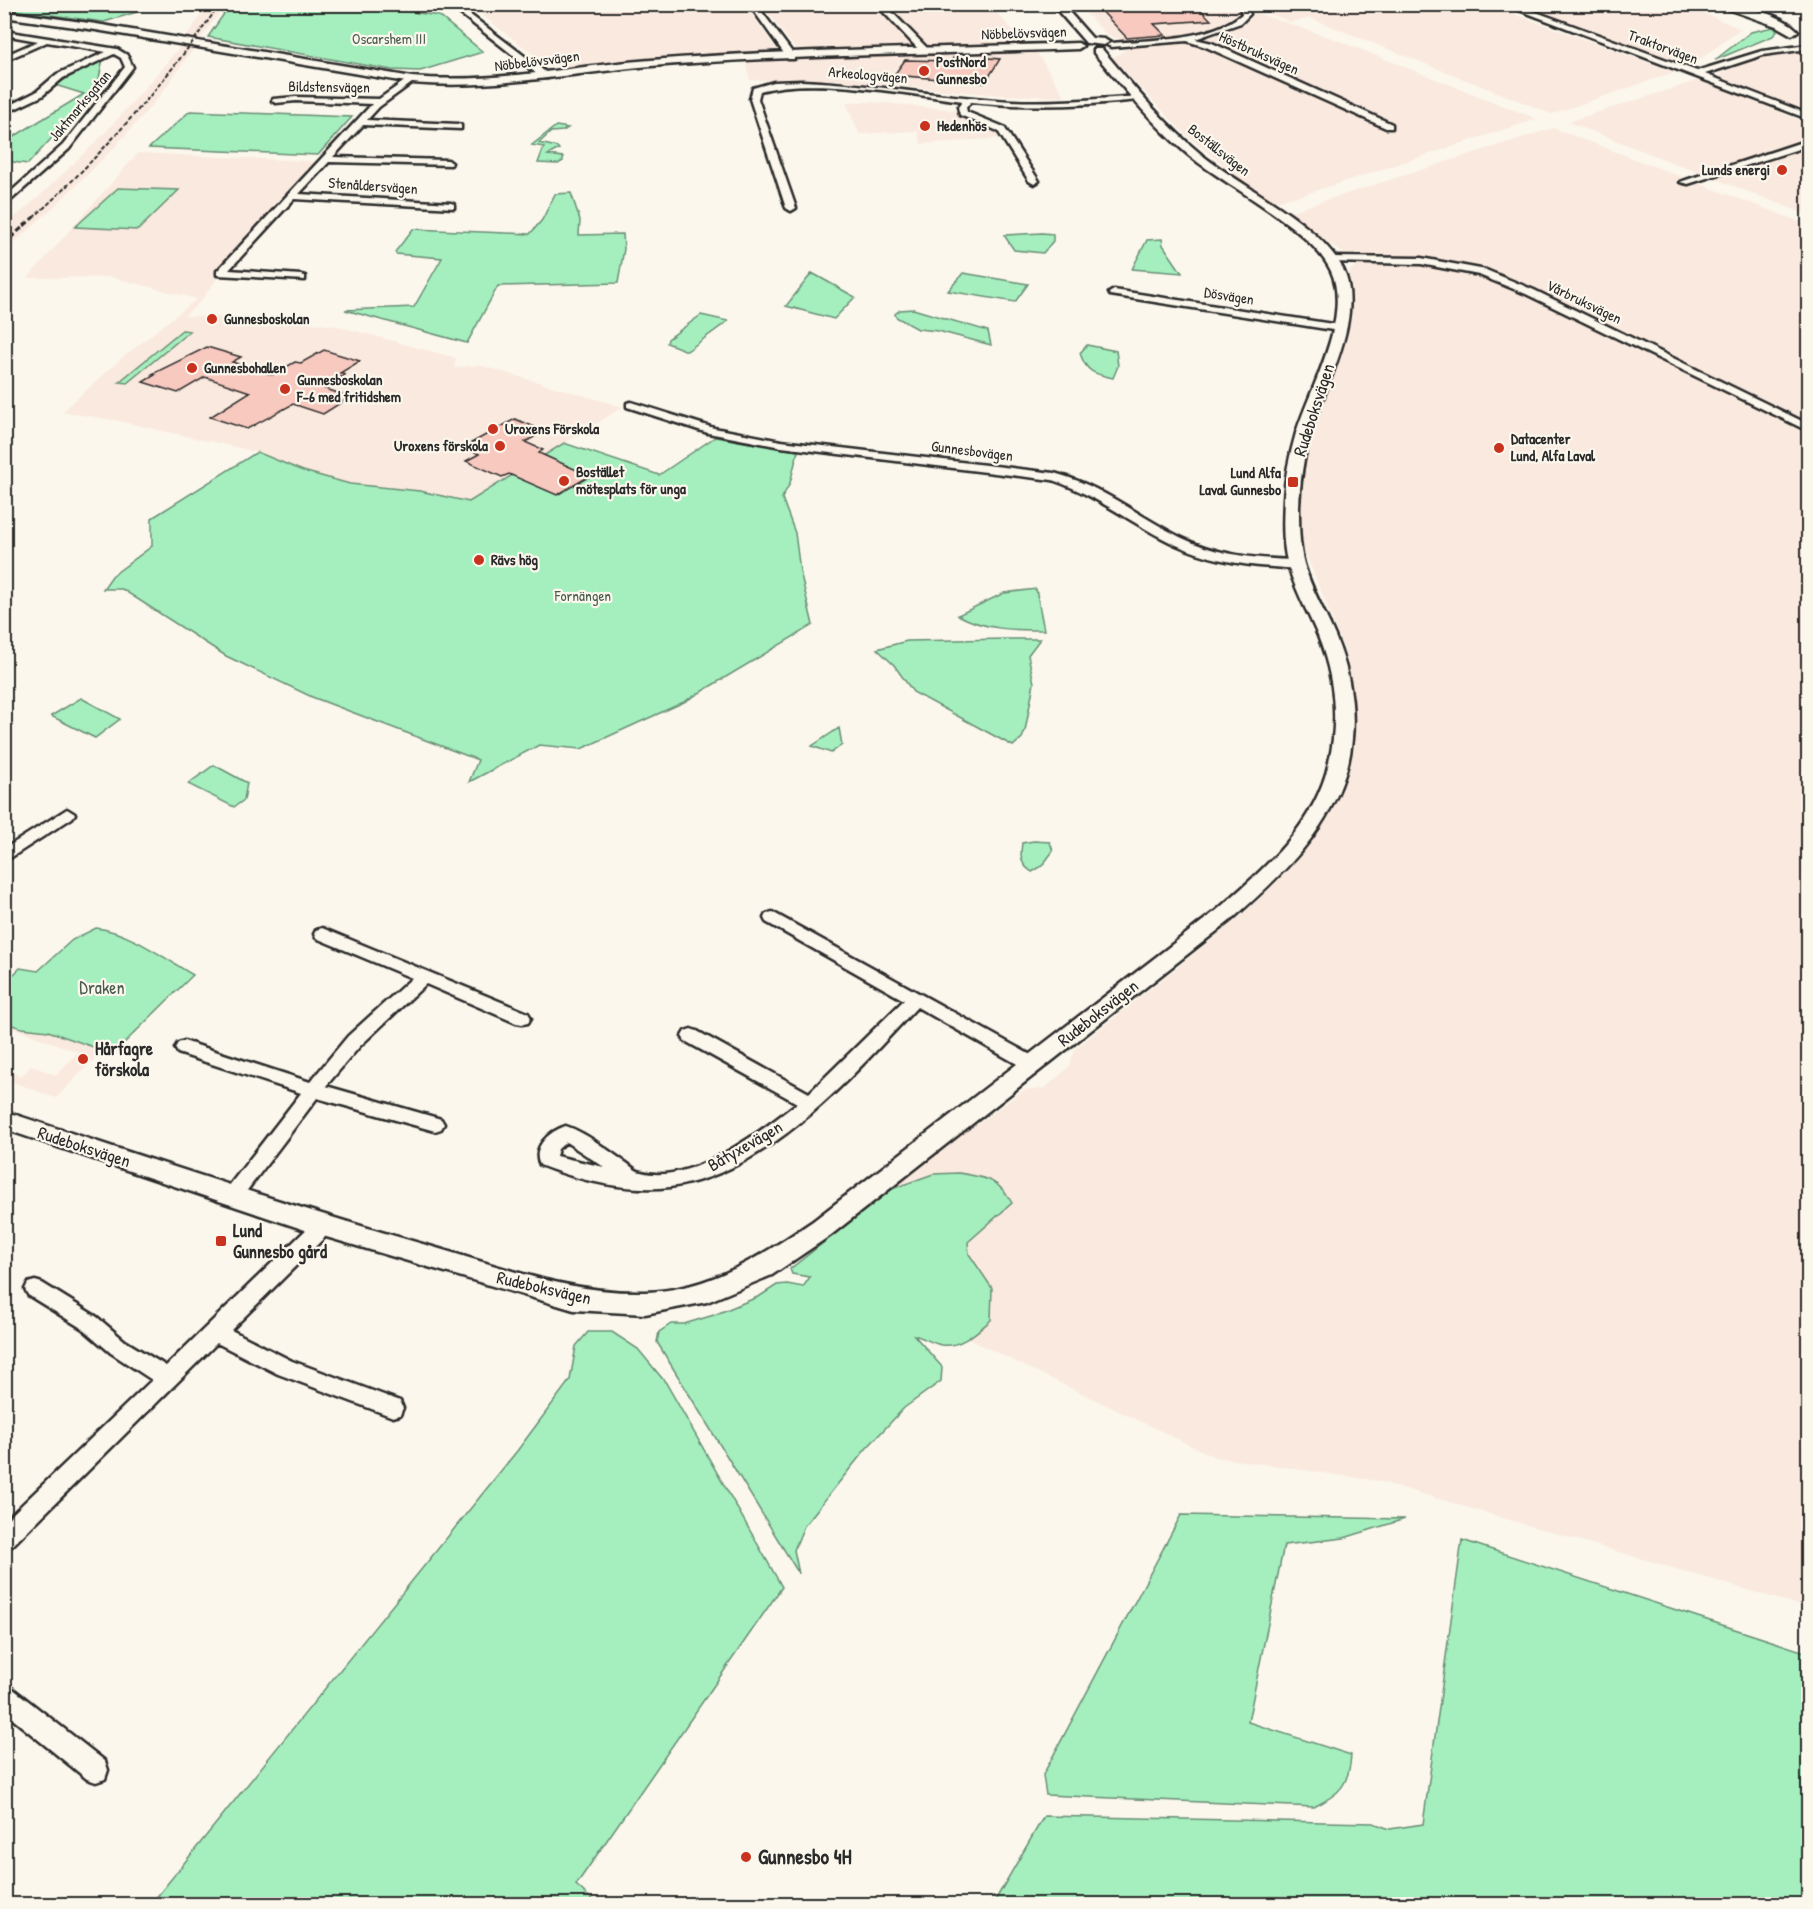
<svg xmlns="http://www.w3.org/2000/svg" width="1813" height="1909" viewBox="0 0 1813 1909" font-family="'Patrick Hand',sans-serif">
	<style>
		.built { fill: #fae9de }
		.green { fill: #a5efbe; stroke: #688d74; stroke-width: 1.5 }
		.building { fill: #f8c9bf; stroke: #2b2b2b; stroke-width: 1.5 }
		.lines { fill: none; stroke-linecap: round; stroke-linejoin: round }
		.minor-casing { stroke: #2b2b2b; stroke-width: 5 }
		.tertiary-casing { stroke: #2b2b2b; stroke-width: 5 }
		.primary-casing { stroke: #2b2b2b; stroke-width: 5 }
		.minor { fill: #fbf7ec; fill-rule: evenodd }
		.tertiary { fill: #fbf7ec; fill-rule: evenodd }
		.primary { fill: #fbf7ec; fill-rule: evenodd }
		.rail-far1 { stroke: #2b2b2b; stroke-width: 2; stroke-dasharray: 4.5 2; stroke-linecap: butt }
		.rail { stroke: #2b2b2b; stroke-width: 3; stroke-dasharray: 6 3; stroke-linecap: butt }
		.poi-dot { fill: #c8321e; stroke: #fbf7ec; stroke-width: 2 }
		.labels { text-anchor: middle; stroke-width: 4.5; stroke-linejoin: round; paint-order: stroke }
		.far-street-label { font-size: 15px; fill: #2b2b2b; stroke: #fbf7ec }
		.far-park-label { font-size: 15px; fill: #4a5c50; stroke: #fbf7ec }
		.far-poi-label { font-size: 15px; font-weight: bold; fill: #2b2b2b; stroke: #fbf7ec; text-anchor: start }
		.street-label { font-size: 18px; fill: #2b2b2b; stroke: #fbf7ec }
		.park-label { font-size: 18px; fill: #4a5c50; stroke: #fbf7ec }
		.poi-label { font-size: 18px; font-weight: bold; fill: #2b2b2b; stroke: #fbf7ec; text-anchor: start }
		.near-poi-label { font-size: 21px; font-weight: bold; fill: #2b2b2b; stroke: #fbf7ec; text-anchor: start }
	</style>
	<rect width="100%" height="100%" fill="#fbf7ec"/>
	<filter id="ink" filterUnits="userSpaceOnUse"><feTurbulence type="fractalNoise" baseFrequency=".0167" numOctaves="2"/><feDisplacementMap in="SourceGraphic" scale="12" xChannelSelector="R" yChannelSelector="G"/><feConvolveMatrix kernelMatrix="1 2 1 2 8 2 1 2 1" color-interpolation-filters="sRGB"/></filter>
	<g filter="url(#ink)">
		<path class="built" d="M555 4 746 5 776 49 774 53 638 60 569 67 547 65 473 8Z
			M208 5H225L158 98 113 149 57 204 5 251 4 227 43 193 102 136 145 88 178 49Z
			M762 5H989L1026 44 806 52 794 47Z
			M1078 5H1233L1334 39 1537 119 1303 195 1269 202 1184 133 1112 58 1129 48 1121 39 1108 36Z
			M1247 5H1489L1675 72 1552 114 1310 18 1291 22Z
			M1515 5H1685L1741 29 1692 65 1652 53Z
			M1795 50 1808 51V113L1718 78 1721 73 1763 55Z
			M1036 51 1065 97 1000 95 841 81 750 80 745 61Z
			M1699 80 1808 123V215L1568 122Z
			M846 102H873L974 112 990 121 1004 138 921 144 917 131 859 134Z
			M1553 128 1808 225V421L1499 274 1438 260 1343 253 1286 213Z
			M138 153 325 162 221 273 199 303 184 316 286 320 337 326 456 358 454 368 479 365 623 407 470 502 420 491 351 484 303 471 257 452 114 420 62 412 123 357 197 299 111 277 28 278Z
			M1384 263 1441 267 1475 274 1511 287 1808 434V1608L1378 1481 1215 1457 983 1346 813 1244 1024 1090 1045 1088 1069 1067 1075 1049 1236 920 1296 862 1332 809 1355 747 1354 704 1347 656 1299 537 1302 494 1308 443 1352 316 1349 273 1356 265Z
			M5 1023 22 1028 48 1031 103 1050 56 1098 5 1079 4 1070 21 1076 31 1066 56 1075 78 1052 5 1025Z"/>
		<path class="green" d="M357 4 439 16 483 52 420 71 392 70 208 37 230 5Z
			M4 5 5 4 160 5 104 22 5 9Z
			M1773 27 1777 31 1773 36 1715 60 1751 32Z
			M103 58 97 89 28 164 5 161V142L84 94 55 85Z
			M190 111 352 117 318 155 149 148Z
			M556 126 568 128 563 131 551 132 539 143 557 147 559 149 548 155 563 157V161L558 164 538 163 544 147 532 145Z
			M118 188 179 190 138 230 75 227Z
			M571 193 580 220 579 235 623 234 624 249 618 283 498 286 467 343 345 310 414 307 442 258 396 254 395 252 413 229 530 234 542 220 555 194Z
			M1042 233 1053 234V241L1043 253 1014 250 1004 235Z
			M1162 239 1163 245 1182 273 1132 269 1147 240Z
			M812 273 855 297 834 319 786 306Z
			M963 273 1028 284 1015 302 948 291Z
			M913 309 988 331 991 345 938 331 918 329 896 317 895 314 900 310Z
			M701 315 728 321 687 351 667 343 668 339Z
			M182 330 190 331 127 383 119 382Z
			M1087 345 1116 351 1118 366 1113 378C1094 374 1086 372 1080 353Z
			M715 437 798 451 790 483 782 498 795 533 800 571 813 625 684 702 581 749 539 745 469 782 478 760 312 697 226 656 122 589H103L112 576 152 546V518L257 452 303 471 350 484 420 491 469 502 564 443 659 475Z
			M1036 589 1044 630C1014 630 985 630 958 615L1004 593Z
			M1006 639H1040L1028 655 1034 683 1025 731 1022 738 1013 746 913 692 894 665 877 649 907 641Z
			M81 698 120 719 95 738 51 716Z
			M839 728 842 745 831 753 812 746Z
			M214 765 247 783 244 800 234 807 188 784Z
			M1034 841 1050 842 1053 851 1042 866 1032 872C1020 864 1020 857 1022 843Z
			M96 928C130 932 164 958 193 975L113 1054 48 1031 22 1028 5 1023V983L20 968 38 971 72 940Z
			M959 1173C985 1178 998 1178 1012 1203L968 1242 969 1254 992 1288 991 1320C977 1332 960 1348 941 1345 932 1343 922 1337 914 1335L942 1367 941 1381 904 1408 865 1450 804 1526 794 1550 799 1574 657 1342 659 1332 671 1324H684L714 1315 760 1296 777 1285 787 1284 803 1287 810 1277 792 1274 790 1269 892 1189 933 1174Z
			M588 1332H612L638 1349 666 1383 782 1587 576 1885 597 1904H151L517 1451 570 1380 576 1346Z
			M1181 1515 1405 1519 1344 1538 1284 1545 1248 1722 1351 1755C1349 1785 1340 1794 1314 1807L1046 1795 1043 1775Z
			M1462 1540 1808 1653V1904H993L1044 1816 1373 1823 1390 1829 1423 1824Z"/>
		<path class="building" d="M1095 4H1195L1211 20 1154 24 1165 35 1127 38Z
			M977 57 1000 59 985 83 894 75 905 60 951 61 953 58 976 60Z
			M207 347 241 357 232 362 272 375 295 362 301 363 324 350 360 361 340 373 345 375 323 388 350 397 323 414 293 404 247 429 210 417 250 392 205 377 178 393 143 382 155 375 152 374Z
			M515 419 545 431 525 442 543 450 539 453 590 476 557 495 509 474 502 477 466 461 479 454 464 447Z"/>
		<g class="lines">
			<defs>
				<path id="minor" d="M448 4H456L548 74V78H542Z
					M749 4H756L794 55V59H788Z
					M876 4H884L928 49V53H922Z
					M1239 4H1246L1250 14 1241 23 1195 39 1212 43 1392 124V128H1386L1206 47 1187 41 1111 47 1107 45 1111 43C1149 40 1212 40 1242 14Z
					M1503 4H1514L1697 71 1762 51 1808 45V49L1763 55 1705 74 1808 114V119Z
					M4 31 117 49 127 55 133 67 69 149 4 206V198L63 145 125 67 121 58 114 54 63 78 42 96 4 114V108L36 92 57 74 106 52 47 42 4 61V56L38 41 4 35Z
					M409 78 416 80 379 107 367 120 458 124 461 125V129L363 125 333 157 448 160 452 163 451 165 329 162 299 194 451 203 454 204V208L294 199 229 270 301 275 305 276V280L217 275V271L372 104 296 101 276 103 272 101 273 99 296 97 379 99Z
					M802 81C873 84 942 97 1011 101 1054 103 1097 99 1139 96L1143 98 1139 100C1083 106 1027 108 971 102L966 107 967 112 1004 127 1039 181 1034 184 1029 181 998 131 960 115 958 107 963 101C907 94 813 76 760 91L758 99 796 208 791 211 786 208 750 99 753 88 774 82Z
					M1808 140V146L1688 184 1680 182Z
					M1331 257 1421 258 1486 270 1534 290 1808 424V431L1526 294 1479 275 1421 264 1328 262 1326 260Z
					M1114 290 1339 325 1344 328 1339 331 1110 295 1109 293Z
					M631 402 714 428 781 441 1054 473C1101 485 1138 516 1180 537 1216 555 1256 559 1296 560L1302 564C1295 571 1281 567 1272 567 1238 565 1205 558 1174 544 1132 524 1097 495 1052 480L781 447 708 433 627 407V403Z
					M67 809 75 814 72 818 4 862V849Z
					M772 912 1038 1059 1041 1064 1038 1069 1032 1071 1026 1069 917 1007C853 1075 768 1174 670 1187 629 1192 579 1181 540 1165 531 1147 550 1131 566 1126 587 1133 607 1150 625 1162 630 1165 635 1171 641 1172 690 1186 762 1131 797 1103L685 1041 682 1036 685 1031 691 1029 697 1031 809 1093 904 1000 766 922 764 918 766 914ZM566 1142 604 1167 556 1156 558 1149Z
					M322 928 528 1013 531 1018 528 1023 522 1024 516 1023 426 984 360 1046 326 1086 441 1119 444 1124 441 1129 435 1131 317 1098 239 1201 232 1204 225 1201 223 1196 225 1191 301 1093 178 1053 175 1048 178 1043 184 1041 310 1082 348 1036 412 978 316 938 314 934 316 930Z
					M323 1218 330 1220 333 1226 330 1232 231 1330 292 1361 400 1401 403 1408 400 1415 393 1417 278 1374 217 1343 12 1546 4 1548V1522L152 1380 111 1353 83 1329 28 1295 25 1289 28 1283 35 1281 42 1283 97 1317 125 1341 166 1366 316 1220Z
					M4 1684 12 1688 105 1761 108 1770 105 1779 96 1782 87 1779 4 1712Z"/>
				<path id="tertiary" d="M1052 4H1062L1092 38 1104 39 1109 42 1104 45 1086 43Z
					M4 11 96 24 412 77C493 84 571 66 651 60 793 49 936 48 1078 43L1083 46 1078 49C936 54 793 55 651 66 571 73 493 90 412 83L96 30 4 17Z
					M1094 49H1102C1133 86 1164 124 1202 155 1243 188 1319 222 1343 269 1366 316 1323 389 1310 435 1303 458 1300 482 1299 507 1299 526 1299 545 1304 564 1311 589 1325 612 1335 636 1352 676 1358 721 1348 764 1331 830 1281 876 1231 920L831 1235 772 1275 707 1302 645 1314 574 1310 323 1236 4 1129V1111C147 1158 289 1206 433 1247 502 1267 571 1294 645 1292 711 1290 761 1256 813 1221L1217 910C1264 869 1315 826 1329 762 1339 719 1334 676 1318 636 1308 612 1295 590 1288 565 1282 543 1283 521 1284 498 1285 476 1290 454 1296 433 1310 388 1352 317 1331 271 1310 226 1223 185 1185 152 1151 123 1123 87 1094 53Z"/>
				<path id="primary" d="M1713 4C1737 4 1782 13 1798 31L1792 35 1776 26Z"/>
			</defs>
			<use href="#minor" class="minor-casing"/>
			<use href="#tertiary" class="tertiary-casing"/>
			<use href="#primary" class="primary-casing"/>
			<use href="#minor" class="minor"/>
			<use href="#tertiary" class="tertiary"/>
			<use href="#primary" class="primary"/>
			<path class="rail-far1" d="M33 218C103 154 165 83 220 4"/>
			<path class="rail" d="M4 244 34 217"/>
		</g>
	</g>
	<g class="poi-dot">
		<circle cx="924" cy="71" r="6"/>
		<circle cx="925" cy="126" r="6"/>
		<circle cx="1782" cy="170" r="6"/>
		<circle cx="212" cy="319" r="6"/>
		<circle cx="192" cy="368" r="6"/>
		<circle cx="285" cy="389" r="6"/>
		<circle cx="493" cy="429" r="6"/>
		<circle cx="500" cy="446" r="6"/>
		<circle cx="1499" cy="448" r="6"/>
		<circle cx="564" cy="481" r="6"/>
		<rect x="1287" y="476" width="12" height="12" rx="3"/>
		<circle cx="479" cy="560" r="6"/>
		<circle cx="83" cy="1059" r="6"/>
		<rect x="215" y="1235" width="12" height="12" rx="3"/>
		<circle cx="746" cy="1857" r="6"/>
	</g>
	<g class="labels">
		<g class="far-street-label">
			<text transform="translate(1024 33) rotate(-2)" y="5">Nöbbelövsvägen</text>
			<text transform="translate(1663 47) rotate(20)" y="5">Traktorvägen</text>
			<text transform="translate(1259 53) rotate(24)" y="5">Höstbruksvägen</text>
			<text transform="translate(537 61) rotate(-7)" y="5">Nöbbelövsvägen</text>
			<text transform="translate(868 75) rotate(5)" y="5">Arkeologvägen</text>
			<text transform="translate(329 87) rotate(1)" y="5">Bildstensvägen</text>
			<text transform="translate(80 106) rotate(-50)" y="5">Jaktmarksgatan</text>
			<text transform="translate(1219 150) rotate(38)" y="5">Boställsvägen</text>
			<text transform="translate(373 186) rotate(4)" y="5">Stenåldersvägen</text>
			<text transform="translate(1229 296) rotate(9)" y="5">Dösvägen</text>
			<text transform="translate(1584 302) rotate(26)" y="5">Vårbruksvägen</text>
			<text transform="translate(972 451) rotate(7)" y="5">Gunnesbovägen</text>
		</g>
		<g class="far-park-label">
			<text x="389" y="44">Oscarshem III</text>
			<text x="583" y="601">Fornängen</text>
		</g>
		<g class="far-poi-label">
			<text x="936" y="67">PostNord<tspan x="936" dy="17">Gunnesbo</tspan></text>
			<text x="937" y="131">Hedenhös</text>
			<text x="1770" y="175" text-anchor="end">Lunds energi</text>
			<text x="224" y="324">Gunnesboskolan</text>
			<text x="204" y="373">Gunnesbohallen</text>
			<text x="297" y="385">Gunnesboskolan<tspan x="297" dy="17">F–6 med fritidshem</tspan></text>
			<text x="505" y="434">Uroxens Förskola</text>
			<text x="1511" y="444">Datacenter<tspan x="1511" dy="17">Lund, Alfa Laval</tspan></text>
			<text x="488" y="451" text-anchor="end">Uroxens förskola</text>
			<text x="576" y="477">Bostället<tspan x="576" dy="17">mötesplats för unga</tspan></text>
			<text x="1281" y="478" text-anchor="end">Lund Alfa<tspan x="1281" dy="17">Laval Gunnesbo</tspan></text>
			<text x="491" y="565">Rävs hög</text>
		</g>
		<g class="street-label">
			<text transform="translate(1314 410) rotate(-72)" y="6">Rudeboksvägen</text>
			<text transform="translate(1098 1013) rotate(-38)" y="6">Rudeboksvägen</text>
			<text transform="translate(745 1146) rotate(-30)" y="6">Båtyxevägen</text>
			<text transform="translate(84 1147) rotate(18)" y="6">Rudeboksvägen</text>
			<text transform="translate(544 1288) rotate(13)" y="6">Rudeboksvägen</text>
		</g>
		<g class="park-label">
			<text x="102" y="994">Draken</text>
		</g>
		<g class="poi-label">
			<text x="95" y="1055">Hårfagre<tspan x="95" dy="21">förskola</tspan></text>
			<text x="233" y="1237">Lund<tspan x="233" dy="21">Gunnesbo gård</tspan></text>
		</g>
		<g class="near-poi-label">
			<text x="758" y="1864">Gunnesbo 4H</text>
		</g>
	</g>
	<rect width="1813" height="1909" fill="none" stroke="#fbf7ec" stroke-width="24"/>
	<rect x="12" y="12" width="1789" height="1885" fill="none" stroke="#2b2b2b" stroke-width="2" filter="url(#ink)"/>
</svg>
